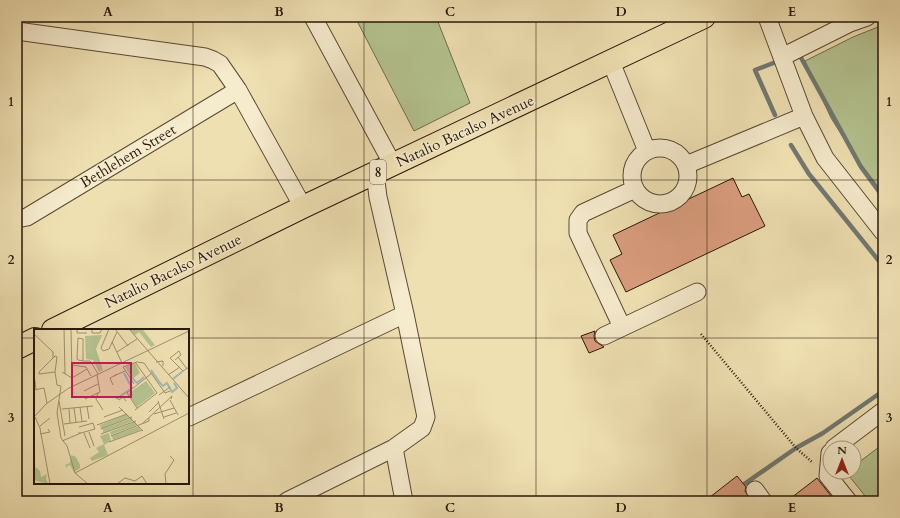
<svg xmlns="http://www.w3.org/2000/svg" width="900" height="518" viewBox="0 0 900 518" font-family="Cardo,serif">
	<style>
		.green { fill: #b4c390; stroke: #6e6d4c }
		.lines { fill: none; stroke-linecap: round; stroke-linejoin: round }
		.stream { stroke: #707972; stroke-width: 4.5 }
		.building { fill: #da9d7e; stroke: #281709 }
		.minor-casing { stroke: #5a4933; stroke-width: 19 }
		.highway-casing { stroke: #281709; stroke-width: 24 }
		.path { stroke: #281709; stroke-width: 2.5; stroke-dasharray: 1 2; stroke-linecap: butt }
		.minor { stroke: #f5ebcd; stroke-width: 17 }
		.highway { stroke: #efe0b2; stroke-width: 22 }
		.grid { fill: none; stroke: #281709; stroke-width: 1; stroke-opacity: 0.55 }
		.labels { text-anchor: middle; stroke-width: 3; stroke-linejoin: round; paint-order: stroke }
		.shield { fill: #f5ebcd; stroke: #665744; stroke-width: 1 }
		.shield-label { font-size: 14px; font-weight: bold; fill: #281709 }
		.street-label { font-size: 15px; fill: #281709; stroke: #f5ebcd }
		.inset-river { fill: none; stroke: #a0bab8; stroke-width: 2 }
		.inset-road { fill: none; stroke: #9f906e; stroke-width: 1 }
		.view { fill: #c2185b; fill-opacity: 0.15; stroke: #c2185b; stroke-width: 2 }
		.inset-edge { fill: none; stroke: #281709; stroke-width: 2 }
		.neatline { fill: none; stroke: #281709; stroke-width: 1.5 }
		.grid-label { font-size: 13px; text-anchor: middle; font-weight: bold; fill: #281709 }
	</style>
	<rect width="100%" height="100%" fill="#efe0b2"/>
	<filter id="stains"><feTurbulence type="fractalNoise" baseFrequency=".005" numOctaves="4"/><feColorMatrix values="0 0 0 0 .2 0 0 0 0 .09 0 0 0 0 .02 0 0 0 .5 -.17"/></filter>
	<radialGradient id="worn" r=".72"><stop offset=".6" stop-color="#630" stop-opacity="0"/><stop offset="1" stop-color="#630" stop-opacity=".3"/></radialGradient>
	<path class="green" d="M355 17H436L470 103 414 131Z
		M883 25V193L855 156 831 118 805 61 853 37Z
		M883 444V501H869L846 472H854V466Z"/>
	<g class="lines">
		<path class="stream" d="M798 55 799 54 861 167 883 197
			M775 115 755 70 776 62
			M791 145 809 174 883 266
			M740 487 796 448 823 433 883 391"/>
	</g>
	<path class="building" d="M733 178 742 197 749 194 765 226 626 292 610 260 622 254 613 235Z
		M595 331 594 336 595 341 604 347 589 353 581 336Z
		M737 476 746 487 745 491 751 501H705Z
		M817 478 835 501H787Z"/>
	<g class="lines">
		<defs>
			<path id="minor" d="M313 17 393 165
				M767 17 804 116 825 158 883 232
				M17 31 205 57 213 60 220 64 238 90 303 207
				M782 57 850 23 867 17
				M611 62 647 151
				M632 176a28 28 0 1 1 56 0a28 28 0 1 1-56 0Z
				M686 165 804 116
				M17 219 27 217 238 90
				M622 327 578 233V220L583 213 635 189
				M604 336 697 292
				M189 417 405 314
				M394 448 404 501
				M834 448 883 411
				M830 453 828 476 848 501
				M755 490 763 501
				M287 501 394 448 422 428 426 417 405 314 378 197 375 173"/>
			<path id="highway" d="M53 330 303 207 704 17
				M17 348 35 339"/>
		</defs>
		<use href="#minor" class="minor-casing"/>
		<use href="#highway" class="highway-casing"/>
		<path class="path" d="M701 334 796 448 813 463"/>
		<use href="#minor" class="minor"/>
		<use href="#highway" class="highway"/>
	</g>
	<path class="grid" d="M193 17V501M364 17V501M536 17V501M707 17V501M17 180H883M17 338H35M188 338H883"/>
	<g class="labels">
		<rect class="shield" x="370" y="160" width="16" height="24" rx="3"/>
		<g class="shield-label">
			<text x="378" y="177">8</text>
		</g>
		<g class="street-label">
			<text transform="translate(465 131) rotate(-25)" y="5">Natalio Bacalso Avenue</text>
			<text transform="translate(128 156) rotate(-31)" y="5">Bethlehem Street</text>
			<text transform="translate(173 271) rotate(-26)" y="5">Natalio Bacalso Avenue</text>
		</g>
	</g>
	<g transform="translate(34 329)">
		<rect width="155" height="155" fill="#efe0b2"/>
		<path d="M109 0V1L121 16 117 18 105 3 101 6 96 1ZM68 6 62 20 69 41 65 43 59 31 52 30 51 7ZM101 34 106 44 98 50 91 38ZM112 52 121 64 103 78 94 65ZM93 85 96 88 67 100 66 96ZM98 89 99 92 69 104V100ZM101 93 103 96 77 106 76 103ZM105 97 106 101 79 111 78 107ZM75 104 77 112 70 116 74 126 58 132 56 129 65 123 62 119 70 115 66 107ZM37 126 42 128 46 136V139L40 143 36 136 33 137V140L31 136 36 134ZM0 137 6 142 7 148 13 145 12 150 14 155 0 151Z" fill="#b4c390"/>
		<path class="inset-river" d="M117 41 126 54 129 57 133 54 138 63 143 59 140 54M97 48 103 54 110 48M139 50 149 42M82 70 98 59 90 44"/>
		<path class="inset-road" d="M30 0 31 45M37 0 38 49M43 0V4H53M58 0V4H66L68 0M75 0 67 19 69 22 75 20 83 3M81 0 94 17M95 0 155 69M0 5 19 23V29M78 13 88 34M83 23 103 10M144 28 153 40M141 31 147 26 145 22 136 29 149 42 155 38M49 32V10L44 9 43 30 44 31 49 32H56L57 33 64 45M122 33 129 32V37M38 36 52 38 57 47M89 38 103 33 110 34 131 64 136 62M89 38 100 55M21 43 5 45V43L21 27 23 28 21 43 23 56 27 57 23 84 27 109 33 117 41 144 54 155M28 43 38 49 53 40M83 45 80 47 91 42M0 46 2 60M134 46 146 38M79 56 76 49 80 47M0 61 10 59 13 74M50 62 64 55M64 64 62 70 69 81M125 66 136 58M84 69 85 71 89 68 92 72M51 70 66 63 63 46M136 71 144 86M25 72 31 107M124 72 130 90M53 77 55 90M46 78 48 92M85 78 109 102M40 79 42 93M103 79 93 64 118 44M28 80 59 77M35 80 36 94M101 81 123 64 101 33M115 83 124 74M120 85 140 79M0 88 12 75 35 59 155 2M1 88 6 99 16 155M70 88 89 81M130 88 142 84M30 95 53 92M108 95 138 67 137 70M63 96 93 85M6 97 16 89M45 98 59 94M67 100 98 88M55 103 60 117M47 104 61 100 59 94M50 104 56 119M6 105 16 103 14 100M67 105 102 92M77 107 115 92V89M28 112 47 104H44M75 113 108 101M41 144 155 84M83 155 91 149 101 152 108 147 113 155M132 155 131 145 140 131 136 127"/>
		<path class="view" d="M38 34H97V68H38Z"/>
		<rect width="155" height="155" class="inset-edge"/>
	</g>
	<rect width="900" height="518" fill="none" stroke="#efe0b2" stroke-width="44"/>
	<g transform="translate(842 460)"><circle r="19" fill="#f5ebcd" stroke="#a3967f"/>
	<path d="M0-3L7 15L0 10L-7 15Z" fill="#8f2418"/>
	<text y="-6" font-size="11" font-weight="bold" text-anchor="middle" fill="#281709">N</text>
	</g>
	<rect x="22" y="22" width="856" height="474" class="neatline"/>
	<g class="grid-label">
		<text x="108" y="16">A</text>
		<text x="279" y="16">B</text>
		<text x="450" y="16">C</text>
		<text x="621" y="16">D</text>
		<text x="792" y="16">E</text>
		<text x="11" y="106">1</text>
		<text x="889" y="106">1</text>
		<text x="11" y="264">2</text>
		<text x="889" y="264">2</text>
		<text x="11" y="422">3</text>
		<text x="889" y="422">3</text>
		<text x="108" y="512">A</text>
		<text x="279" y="512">B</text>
		<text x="450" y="512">C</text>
		<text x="621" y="512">D</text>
		<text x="792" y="512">E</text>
	</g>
	<rect width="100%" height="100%" filter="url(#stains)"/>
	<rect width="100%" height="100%" fill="url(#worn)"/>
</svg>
